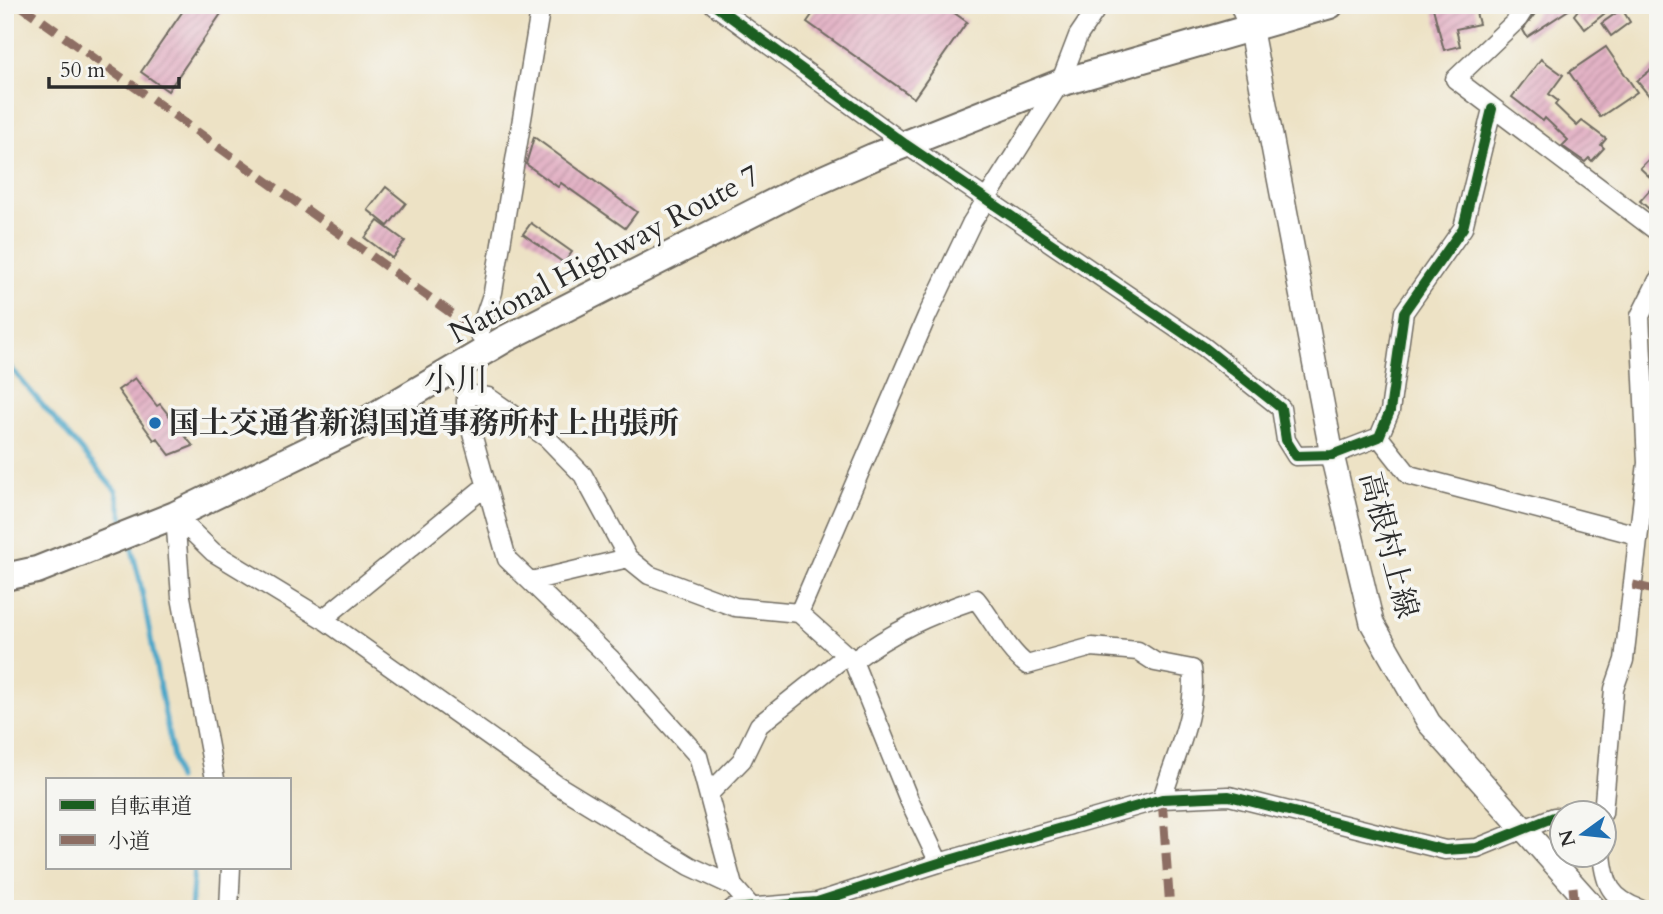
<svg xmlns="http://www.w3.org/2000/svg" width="1663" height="914" viewBox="0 0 1663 914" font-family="Cardo,'Noto Serif JP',serif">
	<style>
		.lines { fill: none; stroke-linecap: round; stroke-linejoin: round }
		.stream { stroke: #4aa6c8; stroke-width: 5 }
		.building { fill: url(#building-hatch) }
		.minor-casing { stroke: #6f6b61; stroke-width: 21 }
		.major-casing { stroke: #6f6b61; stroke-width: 26 }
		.highway-casing { stroke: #6f6b61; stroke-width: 30 }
		.minor { stroke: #fff; stroke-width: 18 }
		.major { stroke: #fff; stroke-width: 23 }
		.highway { stroke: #fff; stroke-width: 26 }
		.quiet { stroke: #8d6e63; stroke-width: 9; stroke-dasharray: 18 9; stroke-linecap: butt }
		.cycleway-casing { stroke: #f6f6f2; stroke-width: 15 }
		.cycleway { stroke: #1b5e20; stroke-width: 10 }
		.poi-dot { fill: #1f6fb2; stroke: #f6f6f2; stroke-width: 2.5 }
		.labels { text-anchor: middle; stroke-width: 7; stroke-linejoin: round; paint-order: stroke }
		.street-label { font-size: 30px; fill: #2b2b2b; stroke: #f6f6f2 }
		.poi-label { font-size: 30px; font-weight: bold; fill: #2b2b2b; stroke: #f6f6f2; text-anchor: start }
		.neighbourhood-label { font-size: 32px; fill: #2b2b2b; stroke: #f6f6f2 }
	</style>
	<defs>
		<pattern id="building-hatch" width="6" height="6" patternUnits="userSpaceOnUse" patternTransform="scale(1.75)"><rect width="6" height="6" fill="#e2b1c4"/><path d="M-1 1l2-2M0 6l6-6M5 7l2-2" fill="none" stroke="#c298a9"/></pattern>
	</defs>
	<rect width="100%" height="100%" fill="#f6f6f2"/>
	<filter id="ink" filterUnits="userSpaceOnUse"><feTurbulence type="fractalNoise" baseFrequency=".0143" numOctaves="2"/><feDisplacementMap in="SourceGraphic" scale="14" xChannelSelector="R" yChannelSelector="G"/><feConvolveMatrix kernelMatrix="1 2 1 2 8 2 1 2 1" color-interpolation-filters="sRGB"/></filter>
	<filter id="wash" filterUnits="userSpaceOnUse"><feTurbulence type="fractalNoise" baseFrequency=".00686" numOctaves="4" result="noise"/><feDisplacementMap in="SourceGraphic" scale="28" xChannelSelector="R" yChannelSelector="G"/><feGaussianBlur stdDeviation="1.57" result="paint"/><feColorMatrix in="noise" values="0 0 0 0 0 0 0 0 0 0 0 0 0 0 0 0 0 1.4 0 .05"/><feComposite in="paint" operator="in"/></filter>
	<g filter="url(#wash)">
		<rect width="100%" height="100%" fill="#ede2c5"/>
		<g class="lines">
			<path class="stream" d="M5 361 116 491 125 526
				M130 542 140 581 177 779
				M191 909 194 867"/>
		</g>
		<g id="blocks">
			<path class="building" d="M187 5H227L168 91 141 72Z
				M819 5H943L967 22 914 98 807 22Z
				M1445 5H1474L1479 24 1456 29 1460 46 1444 50 1433 8Z
				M1545 5H1576L1527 37 1523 30 1537 11Z
				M1582 5H1599L1605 13 1585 29 1574 15Z
				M1622 9 1630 22 1611 36 1602 23Z
				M1606 47 1637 92 1600 117 1569 72Z
				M1541 59 1563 75 1549 94 1558 101 1555 105 1577 126 1582 121 1606 139 1601 145 1604 148 1592 161 1589 158 1585 162 1562 146 1568 140 1545 118 1543 121 1512 97Z
				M1658 64V107L1637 81Z
				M534 137 637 212 625 228 561 183 558 187 526 164Z
				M1658 150V217L1640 201 1656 183 1640 168Z
				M386 187 406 203 388 226 368 210Z
				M378 221 405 241 392 258 365 238Z
				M531 223 572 252 564 263 523 234Z
				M135 378 157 406 160 404 193 446 170 455 157 438 154 440 118 390Z"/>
		</g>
	</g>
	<g filter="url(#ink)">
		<use href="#blocks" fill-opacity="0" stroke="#6f6b61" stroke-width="2"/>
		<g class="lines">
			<defs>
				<path id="minor" d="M714 5 905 144 1204 347 1281 408 1286 440 1296 456 1332 455 1379 437 1390 411 1404 312 1463 228 1492 109
					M1527 5 1518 19 1455 79 1658 232
					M488 351 479 333 493 292 541 5
					M456 369 466 394 488 397 547 438 583 475 628 558 649 575 735 607 799 613 853 661 909 800 939 863
					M466 394V412L507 559 611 659 698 756 733 886
					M1379 437 1409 475 1637 535
					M175 515 213 552 323 619 557 785 690 866 733 886 753 909
					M175 515 181 597 215 779
					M531 581 628 558
					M799 613 927 316 972 222 1060 83 1078 36 1099 5
					M323 619 487 485
					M853 661C893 631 929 615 976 599 994 621 1005 648 1027 665L1092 647 1138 651 1155 662 1192 669C1198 711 1174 759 1162 799
					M709 794 742 760 759 725 847 655
					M1603 813 1614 689 1624 660 1647 463 1640 316 1658 280
					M1602 855C1605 884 1610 898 1640 909
					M229 909 231 867
					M732 909 817 902 939 863 1162 799 1229 796 1445 850 1477 848 1554 817 1562 818"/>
				<path id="major" d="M1242 5 1250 26 1332 455 1372 623 1429 723 1595 909"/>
				<path id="highway" d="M5 577 37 570 175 515 354 428 505 339 796 191 873 157 1060 83 1330 5"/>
			</defs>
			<use href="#minor" class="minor-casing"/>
			<use href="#major" class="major-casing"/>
			<use href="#highway" class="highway-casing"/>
			<use href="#minor" class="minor"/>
			<use href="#major" class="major"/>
			<use href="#highway" class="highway"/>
			<path class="quiet" d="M20 5 479 333
				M1633 585 1658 591
				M1162 799 1170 909
				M1573 887 1575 909"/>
			<defs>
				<path id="cycleway" d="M714 5 905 144 1204 347 1281 408 1286 440 1296 456 1332 455 1379 437 1390 411 1404 312 1463 228 1492 109
					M732 909 817 902 939 863 1162 799 1229 796 1445 850 1477 848 1554 817 1562 818"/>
			</defs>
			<use href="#cycleway" class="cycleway-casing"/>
			<use href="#cycleway" class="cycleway"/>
		</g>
	</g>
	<circle class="poi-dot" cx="155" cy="423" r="7"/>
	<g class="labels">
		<g class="street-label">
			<text transform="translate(604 254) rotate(-28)" y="10">National Highway Route 7</text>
			<text transform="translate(1389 545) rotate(75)" y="10">高根村上線</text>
		</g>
		<g class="poi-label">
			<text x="169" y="433">国土交通省新潟国道事務所村上出張所</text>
		</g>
		<g class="neighbourhood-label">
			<text x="456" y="391">小川</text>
		</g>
	</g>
	<rect width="1663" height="914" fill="none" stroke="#f6f6f2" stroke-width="28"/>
	<rect x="46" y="778" width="245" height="91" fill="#f6f6f2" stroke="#a5a5a2" stroke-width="2"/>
	<rect x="60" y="800" width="35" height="10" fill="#1b5e20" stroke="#a5a5a2" stroke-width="2"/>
	<text x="108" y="813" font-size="21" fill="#2b2b2b">自転車道</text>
	<rect x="60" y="835" width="35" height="10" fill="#8d6e63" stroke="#a5a5a2" stroke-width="2"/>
	<text x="108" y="848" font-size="21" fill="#2b2b2b">小道</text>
	<g transform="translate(1583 834) rotate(255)"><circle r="33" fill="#f6f6f2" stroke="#a5a5a2" stroke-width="2"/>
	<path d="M0-5L12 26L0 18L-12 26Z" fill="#1f6fb2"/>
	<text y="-10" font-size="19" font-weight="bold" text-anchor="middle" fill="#2b2b2b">N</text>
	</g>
	<path d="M49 77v10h130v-10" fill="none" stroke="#2b2b2b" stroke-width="3.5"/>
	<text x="60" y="77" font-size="21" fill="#2b2b2b" stroke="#f6f6f2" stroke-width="5" paint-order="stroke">50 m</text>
</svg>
